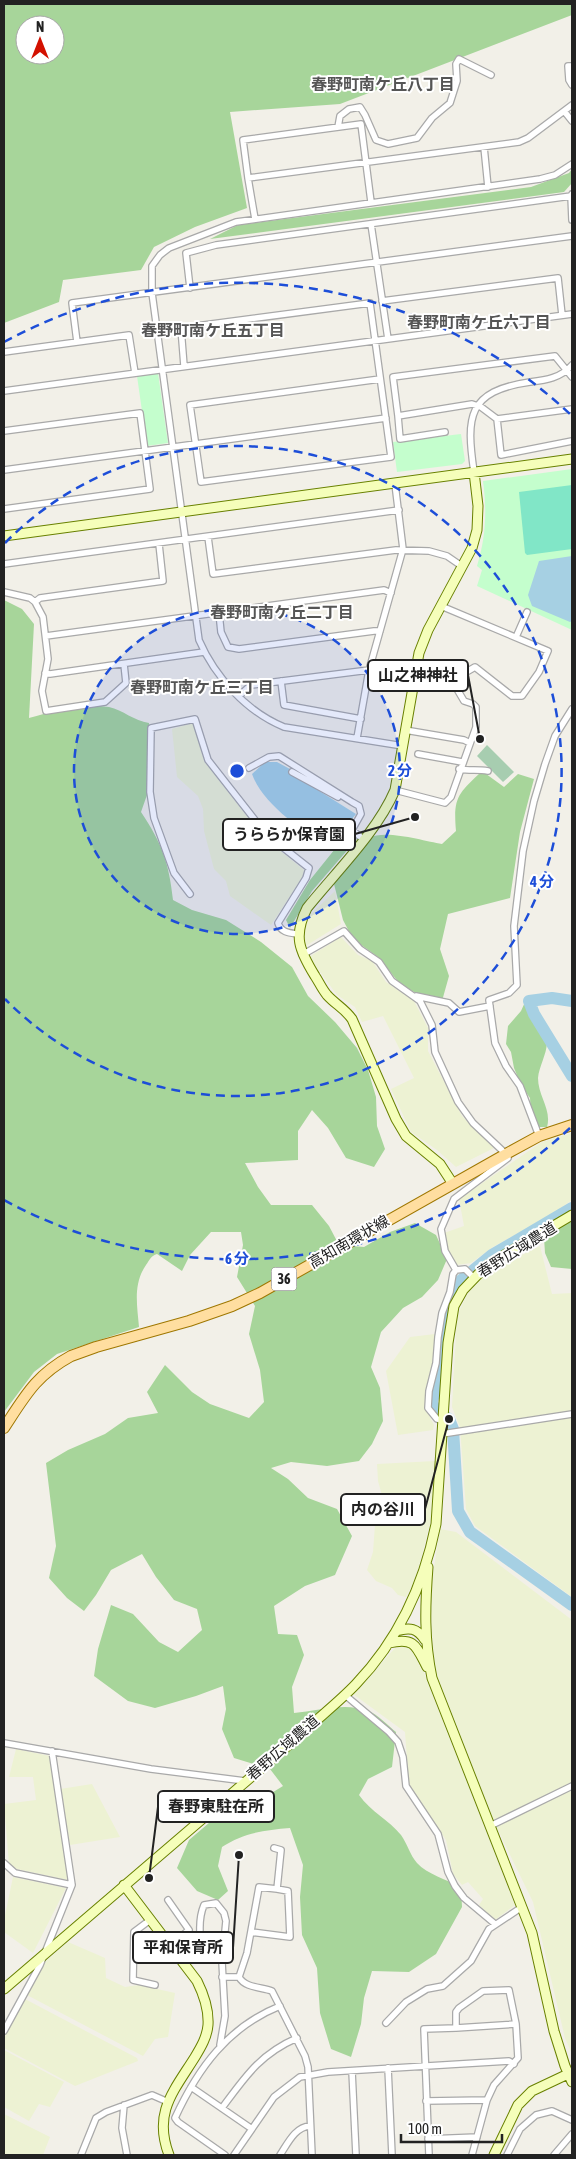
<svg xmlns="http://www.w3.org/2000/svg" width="576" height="2159" viewBox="0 0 576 2159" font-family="'Asap Condensed','Noto Sans JP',sans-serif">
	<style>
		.farmland { fill: #edf2d3 }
		.forest { fill: #a7d59a; fill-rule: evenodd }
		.cemetery { fill: #a7cdb0 }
		.park { fill: #c4fecd }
		.pitch { fill: #81e6c7 }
		.water { fill: #a6d0e3 }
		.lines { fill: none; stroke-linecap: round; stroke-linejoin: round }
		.river { stroke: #a6d0e3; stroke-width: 12 }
		.street-casing { stroke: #a9a9a9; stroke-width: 8 }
		.secondary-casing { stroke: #698100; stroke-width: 11 }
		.primary-casing { stroke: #9f7700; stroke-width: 12 }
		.street { stroke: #fff; stroke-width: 5.5 }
		.secondary { stroke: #f5feba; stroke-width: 9 }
		.primary { stroke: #ffdea0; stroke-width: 10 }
		.ring { fill: none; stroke: #1d4ed8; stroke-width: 2.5; stroke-dasharray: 9 6 }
		.labels { text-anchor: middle; stroke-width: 4; stroke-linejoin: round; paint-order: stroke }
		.shield { fill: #fff; stroke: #646464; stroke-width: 1 }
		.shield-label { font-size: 14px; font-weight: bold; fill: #222 }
		.street-label { font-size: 15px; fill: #222; stroke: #fff }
		.neighbourhood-label { font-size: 16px; font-weight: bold; fill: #555; stroke: #fff }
		.centre { fill: #1d4ed8; stroke: #fff; stroke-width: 2.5 }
		.ring-label { font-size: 15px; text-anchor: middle; font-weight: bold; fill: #1d4ed8; stroke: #fff; stroke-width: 4; stroke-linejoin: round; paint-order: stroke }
		.leader { fill: none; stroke: #222; stroke-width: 2 }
		.callout-dot { fill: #222; stroke: #fff; stroke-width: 2 }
		.callout { fill: #fff; stroke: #222; stroke-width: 2 }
		.callout-label { font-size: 16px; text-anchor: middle; font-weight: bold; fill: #222 }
	</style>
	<rect width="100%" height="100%" fill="#f2f0e8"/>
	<path class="farmland" d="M193 723 204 761 263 837 304 870 302 878 271 925 230 896 226 881 214 869 204 831 203 809 198 796 177 777 172 729Z
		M335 891 341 924 304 947V933L309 916Z
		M341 937 358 955 372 961 386 982 414 1001 428 1028V1051L462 1116 494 1148 456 1167 437 1150 411 1132 391 1089 414 1078 383 1016 362 1022 355 1007 337 995 309 957Z
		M572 1133V1200L551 1215 493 1247 471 1263 456 1265 447 1251 444 1233 464 1226 459 1199 542 1142Z
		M540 1246 552 1294 572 1293V1597L475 1526 466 1509 460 1427 452 1407 457 1315 468 1293 485 1273Z
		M435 1334 432 1369 426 1387 425 1407 434 1425 433 1430 398 1435 386 1371 410 1337Z
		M435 1461 432 1516 416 1578 406 1597 398 1595 392 1588 376 1581 367 1570 373 1552 375 1525 383 1499 378 1481 377 1464Z
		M440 1529 456 1532 572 1620V2054L565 2038 533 1902 494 1822 436 1675 433 1651 430 1593Z
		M397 1646H407L416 1652 515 1905 495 1920 479 1905 483 1899 468 1882 462 1885 453 1874 446 1840 409 1786 405 1732 353 1694Z
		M16 1749 50 1756 68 1880 17 1869 9 1864 4 1804 36 1800 33 1777H9Z
		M92 1784 120 1837 70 1845 60 1789Z
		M13 1877 66 1888 33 1953 4 1932V1920Z
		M68 1942 105 1958 106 1978 125 1987 139 1985 175 1993 168 2037 155 2039 143 2056 25 1994 47 1960Z
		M25 1999 137 2058 138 2061 75 2086 4 2048V2038Z
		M4 2050 64 2082 50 2107 39 2104 29 2121 4 2107Z
		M4 2114 50 2137 43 2155H4Z"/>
	<path class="forest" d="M4 4H572V15L340 104 230 112 247 208 195 227 154 247 141 270 63 280 59 302 4 323ZM25 25H55V55H25Z
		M572 169V183L564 192 210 239 238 225 531 187 569 173Z
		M4 600 22 609 34 624 29 718C53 711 84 703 109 707 123 710 134 721 149 723L147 795 141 812C162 843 169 863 173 900L192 910 226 920 261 942 292 967 308 996 335 1022 357 1048 368 1070 376 1097 377 1126 385 1149 374 1167 346 1158 328 1128 312 1110 298 1131V1160L245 1163 258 1187 271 1205H312L329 1226 339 1245 364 1247 390 1232 415 1223 436 1235 447 1259 438 1280 422 1297 403 1308 381 1332 371 1367 380 1388 383 1421 372 1444 359 1461 327 1466 291 1462 271 1468 288 1479 308 1498 337 1509 352 1536 335 1575 305 1586 274 1606 278 1634 297 1635 304 1655 292 1687 294 1713C318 1711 345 1702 368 1711 378 1714 388 1726 396 1732L392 1767 368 1779 359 1795C371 1812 389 1820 401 1835 407 1843 410 1855 417 1863 427 1874 447 1880 461 1887L462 1907 436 1954 409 1972 372 1971 364 1998 361 2024 351 2057 331 2049 320 2013 317 1968 302 1935 300 1897 303 1865 290 1828C265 1830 243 1833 222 1847L218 1866 228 1891 218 1900 197 1891 177 1868 189 1840 223 1811 257 1802 283 1786 270 1769 234 1758 222 1729 226 1709 223 1686 196 1696 155 1708 128 1701 94 1676 98 1649 111 1605 133 1614 159 1642 178 1652 202 1630 197 1609 174 1600 156 1577 142 1554 111 1570 96 1595 84 1611 67 1598 49 1578 56 1546 46 1463 68 1450 105 1434 128 1418 158 1413 147 1392 165 1365 192 1392 210 1404 249 1418 264 1402 260 1370 249 1334 255 1306 237 1277 243 1245 241 1232H211L190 1255 182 1271 157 1254C151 1256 150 1259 146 1265 133 1284 137 1304 139 1327L57 1354 34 1372 4 1412Z
		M482 771 504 787 518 774 534 779 520 832 510 898 448 914 440 949 449 976 442 1001 423 997 400 984 378 957 353 939 343 920 334 884C338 875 361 842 369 838 385 829 424 841 442 844L456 831C453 797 458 794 482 771Z
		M347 834 357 839 312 891 290 928 286 920 310 880Z
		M526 1000C531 1013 542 1023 546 1037 550 1049 539 1065 538 1078 538 1096 552 1110 547 1127H538L531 1115 530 1098 521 1085 514 1068 511 1052 506 1044 508 1026 521 1011Z
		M572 1220V1269L551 1267 545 1253 544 1238Z"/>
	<path class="cemetery" d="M487 745 514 772 503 782 477 756Z"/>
	<path class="park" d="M158 373 168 443 147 446 137 376Z
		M461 434 465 461 462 464 397 472 393 442Z
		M572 469V630L477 586 482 570 477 566C486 537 487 511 483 481Z"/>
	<path class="pitch" d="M572 485V549L527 555 525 553 519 492Z"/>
	<path class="water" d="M572 556V621L570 622 532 606 528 595 539 561Z
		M265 762H277L290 769 289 772 356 814 329 849C303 830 263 805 252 774Z"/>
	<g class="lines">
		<path class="river" d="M572 1001 552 998 529 1001 534 1014 572 1076
			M572 1208 492 1255 459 1282 449 1304 443 1325 441 1364 432 1402 435 1410 449 1419 453 1429 458 1511 470 1532 572 1605"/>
		<defs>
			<path id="street" d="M572 66H568L569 80 572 85
				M564 111 572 121
				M338 127 340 116 349 109 360 107 365 115 376 140 388 144 417 138 432 118 450 103 457 81 456 64 459 59 491 75
				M484 147 488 187
				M248 178 243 140 361 124 371 202
				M572 194 571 196 572 220
				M255 219 248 178 519 142 528 138 572 105
				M371 224 388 339 572 314
				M190 288 186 253 216 245 571 196
				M382 301 558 278 562 315
				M77 342 72 303 572 236
				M4 352 129 335 135 373
				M184 366 181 328 370 303 391 457 201 482 190 405 380 379
				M572 377 555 356 393 377 398 416 472 404 481 407 497 419 501 455 572 441
				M4 391 388 339
				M398 416 400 439 445 432
				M497 419 572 409
				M4 431 140 413 150 489 4 509
				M4 470 386 418
				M474 472C466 417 467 391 530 382 546 380 561 378 572 365
				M208 537 213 574 396 550 429 551 447 556 463 567
				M4 564 399 510
				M4 592 30 598 35 602 43 617 48 659 42 691 46 711 105 702 126 683 124 664
				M35 602 40 598 163 581 159 544
				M441 606 548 651 539 672 522 696H512L475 667 456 678 454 684
				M219 613 221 632 228 647 239 649 374 631H380
				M46 636 384 590 391 593
				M516 637 527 612
				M45 673 50 674 204 652
				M281 681 284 705 361 719
				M239 696 251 685 369 670 454 684
				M405 730 464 740 470 743
				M357 738 369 670 403 549 395 484
				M403 746 284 727C247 712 215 677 199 640L152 293V266L160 255 169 248 236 222 540 179 555 175 572 164
				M418 754 462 762
				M249 768 269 757 279 756 352 802 359 806 361 814 352 830 363 839
				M459 769C470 771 478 769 488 771
				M292 772 338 797
				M395 790 445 803 451 797 476 727V707L473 704 464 701 454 684
				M190 894 174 873 154 818 150 792 151 728 195 719 208 760 266 834 309 868 306 878 278 923C281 933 290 933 298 934
				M302 955 344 931 360 949 379 962 392 981 420 1001 432 1025 435 1052 458 1102 473 1123 506 1154 508 1158 454 1199 441 1229 445 1251 456 1270
				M416 996 449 1003 459 1012 490 1006
				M539 1136 520 1086 506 1066 495 1043 489 1000 509 993 517 985 514 926 523 851 534 801 545 764 555 736 572 709
				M443 1421 437 1419 428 1408 429 1391 436 1363 438 1337 442 1313 450 1292 453 1274 456 1270 465 1269 473 1277
				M442 1434 572 1414
				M345 1695 389 1732 398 1742 403 1757 406 1786 438 1834 448 1872 455 1886 464 1898 495 1924
				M4 1743 151 1769 245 1781
				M490 1826 572 1786
				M4 1863 15 1873 72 1885
				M168 1900 189 1930 169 1946
				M150 1920 134 1932 133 1980 155 1985
				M251 1932 290 1937 288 1891 277 1889 281 1850 274 1848
				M183 1964C211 1938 193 1931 204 1905L216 1903 224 1913 226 1921 222 1962 225 2016 220 2045
				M222 1977H239L247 1953 259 1887 277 1889
				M239 1977C245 1988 261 1987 272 1991L305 2056 308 2067 312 2155
				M386 2023 406 2002 427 1989 443 1986 471 1961 489 1929 522 1907
				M456 2028 516 2024 518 2058 494 2085 487 2100 472 2155
				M4 2031 40 1965 72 1885 52 1751
				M388 2068 392 2155
				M352 2071 356 2155
				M191 2087 252 2129
				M426 2101 487 2100
				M124 2105 122 2128 127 2155
				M222 2108C245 2077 260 2054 297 2038
				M428 2139 477 2137
				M81 2155 96 2118 106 2112 152 2095 168 2102
				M225 2155 178 2122 175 2118C198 2068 228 2027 280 2006
				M234 2155 274 2097 300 2077 328 2072 509 2061 514 2064
				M280 2155C288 2143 295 2127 310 2126
				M429 2155 424 2029 456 2028V2012L459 2008 483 1991 509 1990 516 2024
				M507 2155 520 2129 536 2115 552 2111 572 2120
				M554 2155 572 2134"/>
			<path id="secondary" d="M4 536 572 459
				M453 1184 440 1164 406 1136 396 1119 352 1019C345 1009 335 1004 327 995 322 989 319 982 315 976 299 950 293 936 307 908 336 872 377 832 395 790L419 653 428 630 472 548 477 530 478 506 474 472
				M428 1567C425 1607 424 1639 432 1678L532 1933 554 2031 565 2066 572 2082
				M396 1631C410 1627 417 1628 425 1640
				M389 1643C415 1637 416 1646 427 1667
				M124 1885 197 1981C204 1995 209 2009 208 2025 207 2037 201 2047 195 2057 173 2092 153 2113 169 2155
				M4 1989 299 1736C318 1718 339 1702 356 1684 398 1640 424 1584 436 1524L448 1343 454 1306 463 1290 486 1266 572 1215
				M494 2155 518 2105 532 2091 568 2074"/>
			<path id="primary" d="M4 1428C25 1396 36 1375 71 1356L96 1347 189 1321 232 1306 260 1293 506 1154 539 1136 572 1125"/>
		</defs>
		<use href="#street" class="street-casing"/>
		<use href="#secondary" class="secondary-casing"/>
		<use href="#primary" class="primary-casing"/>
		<use href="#street" class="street"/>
		<use href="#secondary" class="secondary"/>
		<use href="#primary" class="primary"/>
	</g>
	<circle cx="237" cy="771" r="163" fill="#1d4ed8" fill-opacity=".12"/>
	<g class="ring">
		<circle cx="237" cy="771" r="163"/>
		<path d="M5 543A325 325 0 1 1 5 999"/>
		<path d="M570 1128A488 488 0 0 1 4 1200M4 342A488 488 0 0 1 570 414"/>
	</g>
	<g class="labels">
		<rect class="shield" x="271.5" y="1267.5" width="25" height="23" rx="4"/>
		<g class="shield-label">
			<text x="284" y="1284">36</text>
		</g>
		<g class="street-label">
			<text transform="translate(349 1242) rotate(-30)" y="5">高知南環状線</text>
			<text transform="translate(517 1250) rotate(-32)" y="5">春野広域農道</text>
			<text transform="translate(283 1748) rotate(-41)" y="5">春野広域農道</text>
		</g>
		<g class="neighbourhood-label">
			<text x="383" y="90">春野町南ケ丘八丁目</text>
			<text x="479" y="328">春野町南ケ丘六丁目</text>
			<text x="213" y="336">春野町南ケ丘五丁目</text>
			<text x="282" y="618">春野町南ケ丘二丁目</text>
			<text x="202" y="693">春野町南ケ丘三丁目</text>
		</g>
	</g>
	<circle cx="237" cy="771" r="8" class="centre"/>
	<g class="ring-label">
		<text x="400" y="776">2 分</text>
		<text x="542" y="887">4 分</text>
		<text x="237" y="1264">6 分</text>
	</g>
	<path class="leader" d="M480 739L468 675M415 817L355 834M449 1419L425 1509M149 1878L158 1807M239 1855L233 1948"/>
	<g class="callout-dot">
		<circle cx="480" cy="739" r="5"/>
		<circle cx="415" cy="817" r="5"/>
		<circle cx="449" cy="1419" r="5"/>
		<circle cx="149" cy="1878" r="5"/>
		<circle cx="239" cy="1855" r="5"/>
	</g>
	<g class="callout">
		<rect x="368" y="660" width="100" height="31" rx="5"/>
		<rect x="223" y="819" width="132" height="31" rx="5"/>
		<rect x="341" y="1494" width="84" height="31" rx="5"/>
		<rect x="158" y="1791" width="116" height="31" rx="5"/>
		<rect x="133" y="1932" width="100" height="31" rx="5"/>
	</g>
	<g class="callout-label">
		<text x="418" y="681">山之神神社</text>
		<text x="289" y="840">うららか保育園</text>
		<text x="383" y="1515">内の谷川</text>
		<text x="216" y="1812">春野東駐在所</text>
		<text x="183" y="1953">平和保育所</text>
	</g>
	<rect width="576" height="2159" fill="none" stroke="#222222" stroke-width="10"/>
	<g transform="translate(40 40)"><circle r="24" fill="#ffffff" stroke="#a7a7a7"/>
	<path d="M0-4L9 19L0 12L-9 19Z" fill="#d31100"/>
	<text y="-8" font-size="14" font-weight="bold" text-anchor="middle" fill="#222222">N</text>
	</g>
	<path d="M401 2134v8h101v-8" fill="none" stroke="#222222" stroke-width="2.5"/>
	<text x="408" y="2134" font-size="15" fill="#222222" stroke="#ffffff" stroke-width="4" paint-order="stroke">100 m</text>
</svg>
